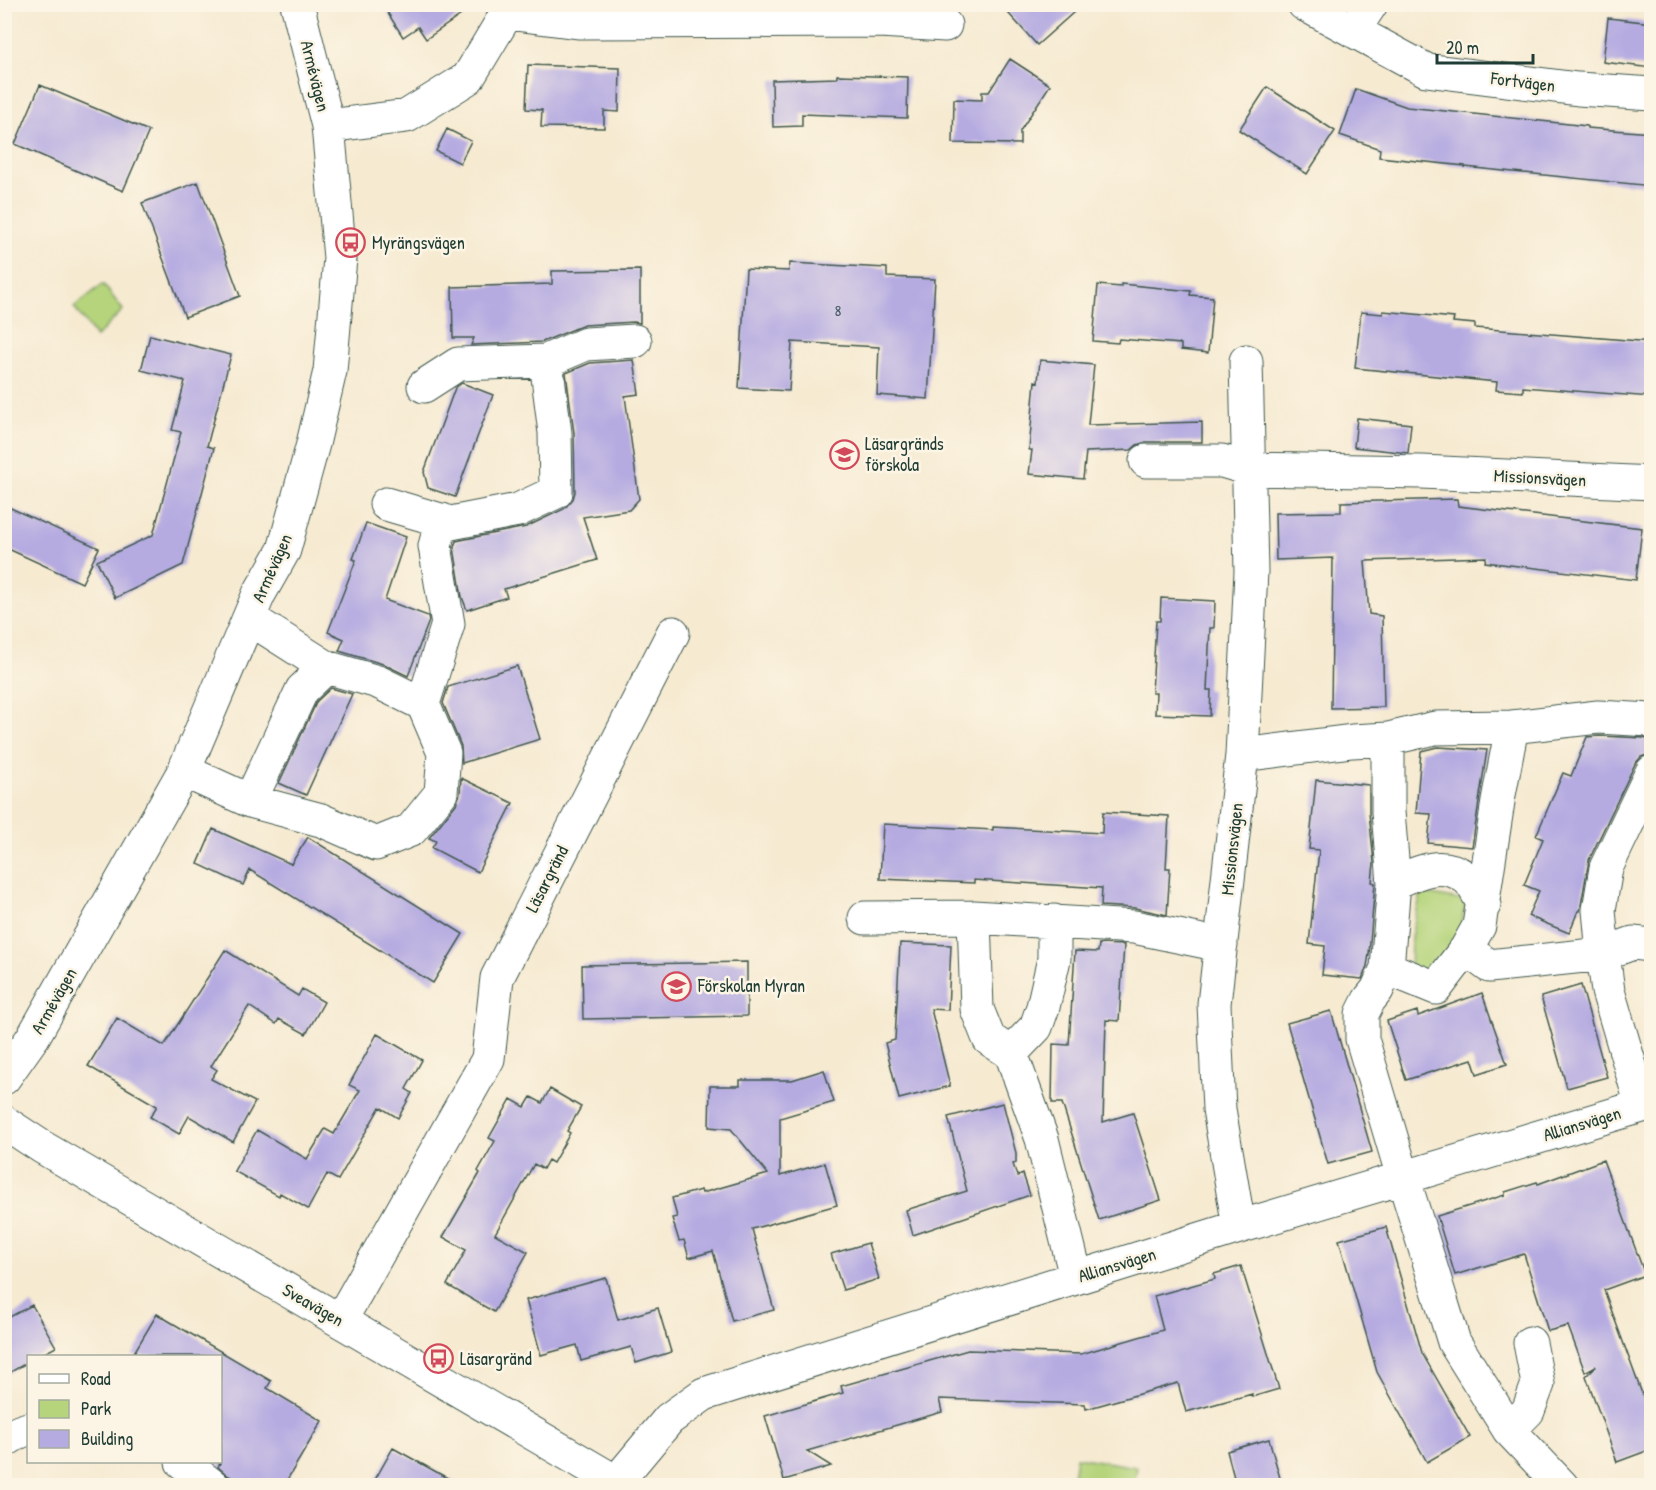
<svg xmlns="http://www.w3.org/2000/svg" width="1656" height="1490" viewBox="0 0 1656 1490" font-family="'Patrick Hand',sans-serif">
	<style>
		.green { fill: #b5d47b; stroke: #6a8858; stroke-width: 1.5 }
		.building { fill: #b5abe1 }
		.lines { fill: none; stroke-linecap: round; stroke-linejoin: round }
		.minor-casing { stroke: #3f574c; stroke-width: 35 }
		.minor { stroke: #fff; stroke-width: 33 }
		.labels { text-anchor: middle; stroke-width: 5; stroke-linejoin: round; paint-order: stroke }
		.number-label { font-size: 15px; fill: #44585f }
		.street-label { font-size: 18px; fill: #1f3d34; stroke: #fcf5e5 }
		.poi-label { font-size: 18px; fill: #1f3d34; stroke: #fcf5e5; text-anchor: start }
	</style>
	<rect width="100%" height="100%" fill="#fcf5e5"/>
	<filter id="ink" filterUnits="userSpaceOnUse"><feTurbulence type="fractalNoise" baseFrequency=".0167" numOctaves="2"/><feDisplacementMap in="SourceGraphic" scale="12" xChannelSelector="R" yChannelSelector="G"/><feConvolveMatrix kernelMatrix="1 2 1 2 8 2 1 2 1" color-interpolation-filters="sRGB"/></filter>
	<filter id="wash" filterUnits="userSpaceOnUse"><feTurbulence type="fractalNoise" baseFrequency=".008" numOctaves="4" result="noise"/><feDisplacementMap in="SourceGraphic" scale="24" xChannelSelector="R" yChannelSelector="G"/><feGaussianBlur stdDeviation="1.35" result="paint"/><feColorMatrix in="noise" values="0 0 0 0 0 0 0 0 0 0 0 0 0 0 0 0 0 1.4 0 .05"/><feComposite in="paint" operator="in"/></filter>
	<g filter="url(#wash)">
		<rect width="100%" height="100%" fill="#f6ead1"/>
		<path class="green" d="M103 284 123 310 96 337 74 307Z
			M1421 893 1466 901 1462 922 1471 927 1436 978 1410 973 1411 937Z
			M1076 1457 1137 1467 1134 1485H1072Z"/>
		<g id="blocks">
			<path class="building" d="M382 4H477L426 39 418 27 403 37Z
				M1000 4H1083L1037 45Z
				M1608 18 1652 23V68L1603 62Z
				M1010 59 1050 85 1020 131V144L953 143 954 99 982 100V92H989Z
				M528 65 620 68 619 112 604 111V128L541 127 542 110 526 109Z
				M837 75 908 77 907 118 802 114V126L773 127 772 80 837 78Z
				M40 85 149 131 123 191 15 144Z
				M1267 87 1335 131 1307 174 1239 130Z
				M1356 89 1407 107 1587 126V128L1652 133V186L1465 167V166L1379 157 1380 149 1340 135Z
				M447 129 471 141 460 163 436 151Z
				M198 182 240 296 185 317 142 203Z
				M790 263 887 268V277L935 279 928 399 877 395 879 347 792 342 789 391 739 388 746 269 789 271Z
				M640 270V323L634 322 584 325 542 342 471 345 474 338H453L452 287 552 284V271Z
				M1121 284 1191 291 1190 295 1213 297 1208 353 1181 350V344L1119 339 1118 343 1093 341 1098 285 1121 287Z
				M1383 311 1454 318 1453 322 1475 324V328L1652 342V397L1523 387V392L1496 390 1497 382 1355 368 1361 312 1383 314Z
				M150 335 231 355 207 446 214 448 183 565 115 598 97 561 153 535 181 432 172 430 185 381 141 370Z
				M634 360 639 394 625 396 639 499 629 510 583 517 597 560 504 589 507 597 467 610 462 597 454 547 456 541 526 527 564 509 573 499 575 492 574 433 566 373 590 363Z
				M1040 360 1094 365 1088 425 1202 422V442H1146L1137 445 1131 450 1086 452 1083 479 1029 474 1032 450H1029L1035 381 1038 382Z
				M462 383 493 395 455 497 428 488 424 472 455 388Z
				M1357 418 1411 424 1408 453 1354 447Z
				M1457 499 1458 506 1642 528 1636 580 1485 562 1486 557 1365 561 1369 614 1382 616 1384 707 1331 708 1333 558 1276 560 1275 513 1341 512V502Z
				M4 505 99 548 82 583 4 547Z
				M366 523 406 537 385 600 428 616 429 621 408 676 383 664 339 651 344 639 328 632 356 560 353 559Z
				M1161 598 1215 601 1214 628H1210L1207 690H1211L1210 716 1155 714 1156 693H1152L1156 621H1160Z
				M517 666 540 739 462 763 461 746 443 703 448 687Z
				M331 688 352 694 306 795 279 783 317 701Z
				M1599 736 1644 738 1652 741V749L1650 754 1641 757 1635 764 1589 860 1580 911H1578L1569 933 1528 916 1539 891 1524 885 1543 839 1536 836 1563 773 1571 776 1587 737Z
				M1437 747 1487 750 1472 847 1428 843 1431 814 1416 813 1421 751Z
				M461 778 513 803 478 872 432 848 436 841 429 838 456 804 460 794Z
				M1316 780 1369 785V813L1374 863 1372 882 1375 883 1369 954 1367 966 1362 979 1322 975 1325 946 1309 944 1319 850 1309 849Z
				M1103 812 1169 816 1166 868H1170L1167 915 1135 908 1101 906 1102 888 974 880V883L880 879 883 824 993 830V827L1102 833Z
				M213 829 291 864 308 837 463 934 433 983 250 870 243 885 198 864Z
				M900 943 951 945 948 1010 931 1009 950 1086 899 1099 885 1043 895 1040Z
				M1099 944 1124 945 1119 1021 1106 1020 1103 1122 1133 1113 1161 1200 1099 1220 1062 1103H1052L1053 1044 1069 1045 1075 951 1098 952Z
				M225 950 298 996 302 989 324 1002 306 1034 279 1019 276 1024 249 1006 211 1066 217 1070 211 1079 255 1102 233 1142 189 1116 179 1134 150 1117 157 1106 88 1066 117 1018 164 1046Z
				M747 962V1016L583 1019 582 965Z
				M1581 985 1607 1077 1567 1088 1541 997Z
				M1482 993 1507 1064 1477 1074 1472 1059 1406 1080 1387 1021 1417 1011 1418 1016Z
				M1331 1011 1372 1152 1328 1164 1287 1023Z
				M377 1034 422 1060 406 1089 412 1093 398 1118 380 1107 338 1180 327 1174 308 1209 280 1193 279 1196 234 1171 257 1130 307 1159 325 1129 334 1134 360 1090 349 1085Z
				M824 1070 834 1102 780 1118V1176L825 1163 837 1205 752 1229 774 1310 732 1321 713 1251 689 1258 684 1240 679 1241 672 1218 677 1217 672 1198 701 1190 702 1193 768 1174 731 1129 709 1127 710 1086H740V1080H792Z
				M550 1089 581 1107 567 1131 570 1133 553 1163 548 1160 543 1169 534 1164 495 1234 528 1252 494 1312 447 1285 466 1250 443 1237 480 1173 478 1171 495 1141 489 1138 511 1099 525 1107 531 1097 542 1103Z
				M1003 1103 1016 1153V1163L1013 1164 1017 1176 1023 1174 1030 1195 913 1235 906 1210 967 1191 948 1117Z
				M1603 1160 1645 1275 1604 1290 1652 1421V1449L1617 1462 1586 1376 1596 1366 1585 1372 1568 1326 1548 1331 1524 1254 1455 1275 1437 1216 1505 1195V1192L1537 1182 1538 1184Z
				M1386 1227 1422 1353 1470 1437 1427 1462 1377 1372 1339 1240Z
				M868 1243 879 1279 843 1290 831 1254Z
				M1241 1266 1279 1389 1252 1397V1394L1186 1412 1178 1383 1086 1409 1085 1404 939 1399 942 1412 807 1451 831 1466 784 1480 765 1416 843 1393 841 1386 968 1350 1081 1354 1163 1330 1154 1296 1215 1279 1214 1274Z
				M606 1278 618 1320 658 1308 671 1352 636 1363 631 1347 581 1361 577 1345 541 1355 526 1300Z
				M32 1305 56 1347 39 1356H28V1362L4 1376V1320Z
				M157 1314 271 1381 267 1388 322 1421 284 1485H246L227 1475 218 1467 220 1463V1356H132Z
				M1269 1439 1282 1485H1236L1227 1451Z
				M393 1448 460 1485H372Z"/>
		</g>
	</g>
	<g filter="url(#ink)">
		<use href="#blocks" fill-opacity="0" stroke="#3f574c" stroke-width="1.5"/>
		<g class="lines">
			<defs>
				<path id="minor" d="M1304 4 1426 70 1578 89 1652 94
					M507 13 578 22 880 21 945 25
					M1353 31 1371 4
					M328 126 407 116 468 78 507 13 503 4
					M546 361 586 344 635 341
					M1146 461H1222L1249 469 1422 472 1652 483
					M386 504 451 523 518 510 556 492 555 433 546 361 458 364 424 386
					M249 618 326 667
					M423 704 448 624 435 546 442 520
					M1512 727 1598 717 1651 720 1652 722
					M1242 755 1352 741 1388 739V812L1394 883 1387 968 1377 990 1369 1000 1362 1014V1039L1403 1177 1454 1342 1509 1430 1562 1486
					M184 771 250 801 302 690 326 667 378 682 423 704 444 753 441 793 411 830 376 844 321 820 250 801
					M1652 772 1606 868 1599 910 1603 954 1633 943 1652 945
					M1394 883C1418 872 1441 860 1465 877 1473 882 1479 897 1484 905
					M974 917 977 1009 989 1039 1011 1053
					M865 918 974 917 1134 927 1221 945
					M1054 921V959L1043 1007 1036 1027 1011 1053 1042 1139 1076 1277
					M1466 949 1489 966 1603 954 1608 991 1642 1106
					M1387 968 1436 988 1466 949 1479 926 1499 795 1512 727 1435 728 1388 739
					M4 1078 33 1037 184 771 259 594 284 550 313 444 330 371 340 258 328 126 297 4
					M4 1122 42 1147 623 1486
					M1239 1227 1219 1109 1214 1004 1242 755 1251 571 1246 361
					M340 1321 488 1059 497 978 673 633
					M1509 1430 1528 1411 1538 1384 1530 1343
					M4 1441 19 1432 28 1429
					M182 1462 213 1486
					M613 1486 669 1419 704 1394 1239 1227 1652 1103"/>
			</defs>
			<use href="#minor" class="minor-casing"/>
			<use href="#minor" class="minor"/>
		</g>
	</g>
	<defs>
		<symbol id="bus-ring" viewBox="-11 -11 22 22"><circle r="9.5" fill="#fcf5e5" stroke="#d1495b" stroke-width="1.5"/><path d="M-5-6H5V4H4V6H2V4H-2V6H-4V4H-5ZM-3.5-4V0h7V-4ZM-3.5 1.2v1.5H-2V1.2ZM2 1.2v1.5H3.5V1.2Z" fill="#d1495b"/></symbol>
		<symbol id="school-ring" viewBox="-11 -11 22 22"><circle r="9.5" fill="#fcf5e5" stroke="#d1495b" stroke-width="1.5"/><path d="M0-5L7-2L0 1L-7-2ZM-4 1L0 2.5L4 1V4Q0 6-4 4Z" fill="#d1495b"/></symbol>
	</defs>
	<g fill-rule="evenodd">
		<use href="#bus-ring" x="334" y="226" width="33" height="33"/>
		<use href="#school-ring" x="828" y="438" width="33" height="33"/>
		<use href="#school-ring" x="660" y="970" width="33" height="33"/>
		<use href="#bus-ring" x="422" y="1342" width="33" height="33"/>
	</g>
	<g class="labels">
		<g class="number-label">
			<text x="838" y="316">8</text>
		</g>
		<g class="street-label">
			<text transform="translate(315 76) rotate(76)" y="6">Armévägen</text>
			<text transform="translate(1523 82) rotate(7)" y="6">Fortvägen</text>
			<text transform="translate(1540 478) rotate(3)" y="6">Missionsvägen</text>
			<text transform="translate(272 568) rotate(-66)" y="6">Armévägen</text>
			<text transform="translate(1232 849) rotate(-84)" y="6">Missionsvägen</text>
			<text transform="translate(547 879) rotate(-63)" y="6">Läsargränd</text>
			<text transform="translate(54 1001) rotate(-60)" y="6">Armévägen</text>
			<text transform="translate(1582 1124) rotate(-17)" y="6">Alliansvägen</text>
			<text transform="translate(1117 1265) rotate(-17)" y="6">Alliansvägen</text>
			<text transform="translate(313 1305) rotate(30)" y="6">Sveavägen</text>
		</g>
		<g class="poi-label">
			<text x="372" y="249">Myrängsvägen</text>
			<text x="865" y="450">Läsargränds<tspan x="865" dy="21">förskola</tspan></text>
			<text x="698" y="992">Förskolan Myran</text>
			<text x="460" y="1365">Läsargränd</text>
		</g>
	</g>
	<rect width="1656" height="1490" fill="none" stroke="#fcf5e5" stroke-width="24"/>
	<rect x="27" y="1355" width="195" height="108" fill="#fcf5e5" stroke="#a4ab9e" stroke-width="1.5"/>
	<rect x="39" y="1374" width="30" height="9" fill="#ffffff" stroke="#a4ab9e" stroke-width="1.5"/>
	<text x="81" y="1385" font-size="18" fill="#1f3d34">Road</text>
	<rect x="39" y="1400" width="30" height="18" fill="#b5d47b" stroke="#a4ab9e" stroke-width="1.5"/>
	<text x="81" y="1415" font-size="18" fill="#1f3d34">Park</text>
	<rect x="39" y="1430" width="30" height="18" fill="#b5abe1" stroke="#a4ab9e" stroke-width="1.5"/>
	<text x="81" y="1445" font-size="18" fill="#1f3d34">Building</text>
	<path d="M1437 54v9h96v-9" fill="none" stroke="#1f3d34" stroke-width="3"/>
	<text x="1446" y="54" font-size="18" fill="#1f3d34" stroke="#fcf5e5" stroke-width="4.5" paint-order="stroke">20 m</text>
</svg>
